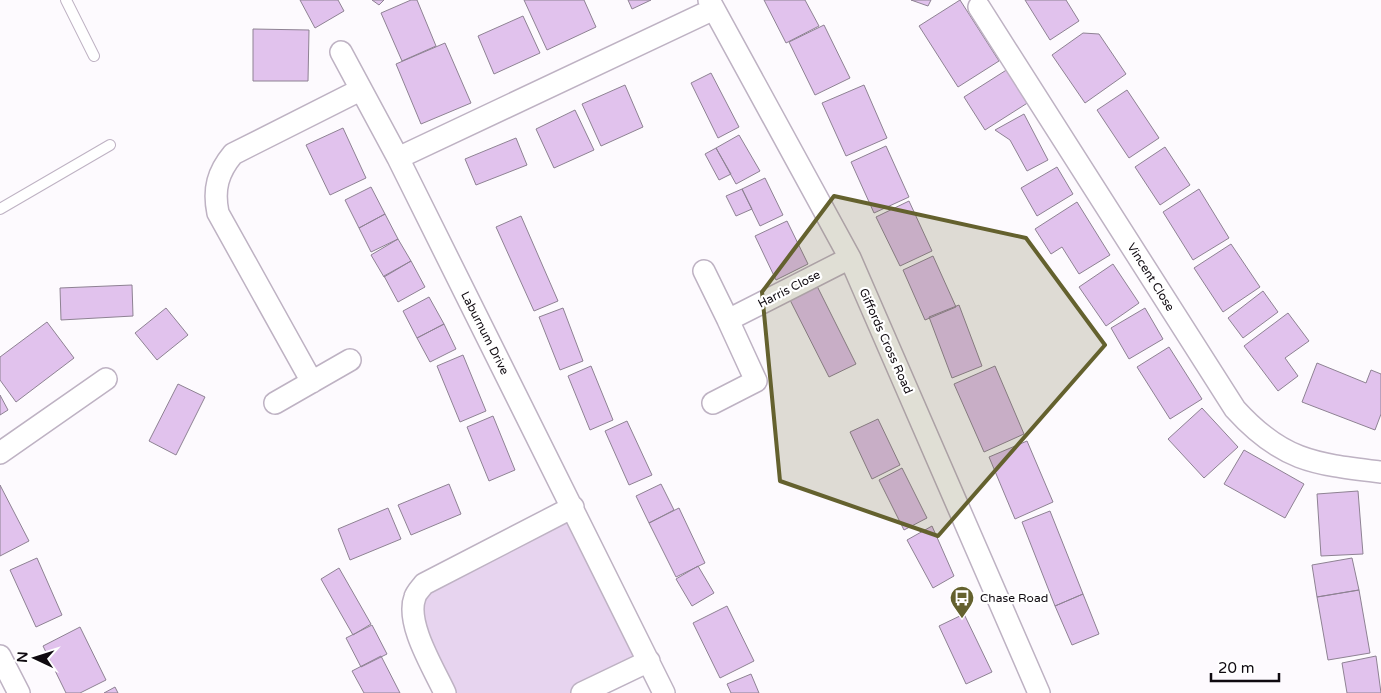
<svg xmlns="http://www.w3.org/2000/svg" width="1381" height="693" viewBox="0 0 1381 693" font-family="'Varela Round',sans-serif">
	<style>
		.green { fill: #e7d4ef }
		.building { fill: #e1c2ed; stroke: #8e8293 }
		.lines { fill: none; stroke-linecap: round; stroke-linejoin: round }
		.lane-casing { stroke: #beb2c3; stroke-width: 12 }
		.street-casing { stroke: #beb2c3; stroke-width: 24 }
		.lane { stroke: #fff; stroke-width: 10 }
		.street { stroke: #fff; stroke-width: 21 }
		.marked { fill: #64612e; fill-opacity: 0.2; stroke: #64612e; stroke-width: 4; stroke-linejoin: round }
		.labels { text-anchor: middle; stroke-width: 4.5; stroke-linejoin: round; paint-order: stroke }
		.street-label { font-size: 12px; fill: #0f0a10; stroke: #fff }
		.poi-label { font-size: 12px; fill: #0f0a10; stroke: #fff; text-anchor: start }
	</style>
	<rect width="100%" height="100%" fill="#fdfafe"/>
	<path class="green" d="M573 507 649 661 582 693H445L417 633 424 584Z"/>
	<path class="building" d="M300 0H338L344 11 315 28Z
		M372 0H384L379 5Z
		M411 0H417L436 46 402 61 381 13Z
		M524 0H584L596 27 547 50Z
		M628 0H651L632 9Z
		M764 0H805L819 26 786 43Z
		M911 0H931L928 6Z
		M960 0 999 61 958 87 919 26Z
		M1025 0H1066L1079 21 1050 40Z
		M523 16 540 53 494 74 478 36Z
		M824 25 850 78 815 95 789 42Z
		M253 29 309 30 308 81H253Z
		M1083 33 1099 34 1126 74 1085 103 1052 55Z
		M445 43 471 103 421 124 396 64Z
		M1008 69 1029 102 985 130 964 97Z
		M711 73 739 127 718 138 691 83Z
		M625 85 643 127 601 146 582 104Z
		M864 85 887 138 846 156 822 103Z
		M1127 90 1159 138 1129 158 1097 110Z
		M575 110 594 150 554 168 536 129Z
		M1024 114 1048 160 1027 171 1010 140 995 130Z
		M343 128 366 178 330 195 306 145Z
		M739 135 760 171 736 184 716 148Z
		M516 138 527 165 476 185 465 159Z
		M886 146 909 197 874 213 851 162Z
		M1165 147 1190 185 1160 205 1135 167Z
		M716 148 731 174 719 180 705 154Z
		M1057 167 1073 194 1037 216 1021 188Z
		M765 178 783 215 760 226 742 189Z
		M371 187 385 214 359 228 345 200Z
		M742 189 752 209 736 216 726 196Z
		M1199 189 1229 238 1193 260 1163 212Z
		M909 201 932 251 900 266 876 217Z
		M1077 202 1110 255 1079 274 1062 247 1051 254 1035 229Z
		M385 214 398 239 371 252 359 228Z
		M521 216 558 301 534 311 496 227Z
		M787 221 808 264 776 280 755 236Z
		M398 239 411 261 384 277 371 255Z
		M1231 244 1260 287 1223 312 1194 268Z
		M933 256 956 307 925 320 903 270Z
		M411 261 425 287 398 302 384 276Z
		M1113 264 1139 303 1106 326 1079 287Z
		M816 284 856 364 829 377 789 298Z
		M132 285 133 316 61 320 60 288Z
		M1263 291 1278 312 1243 338 1228 318Z
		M429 297 444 324 417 338 403 311Z
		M959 305 982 366 952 378 929 317Z
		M166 308 188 335 157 360 135 333Z
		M563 308 583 361 560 370 539 317Z
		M1145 308 1163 339 1129 359 1111 328Z
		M1288 313 1309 341 1285 358 1298 376 1278 391 1244 346Z
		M47 322 74 358 16 402 0 380V357Z
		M444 324 456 349 430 362 417 338Z
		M1169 347 1202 399 1170 419 1137 367Z
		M463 355 486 411 460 422 437 366Z
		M1317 363 1366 383 1371 370 1381 374V414L1375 430 1302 402Z
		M591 366 613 420 590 430 568 376Z
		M995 366 1024 434 984 452 954 384Z
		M178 384 205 397 176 455 149 441Z
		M0 395 8 410 0 415Z
		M1202 408 1238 447 1204 478 1168 439Z
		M493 416 515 470 489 481 467 427Z
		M878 419 900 465 872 479 850 432Z
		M627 421 652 475 629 485 605 431Z
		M1027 441 1053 502 1015 519 989 457Z
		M1244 450 1304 484 1285 518 1224 484Z
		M902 468 927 518 904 530 879 480Z
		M449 484 461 514 411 535 398 505Z
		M661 484 674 510 649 523 636 496Z
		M0 485 29 541 0 556Z
		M1358 491 1363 554 1321 556 1317 494Z
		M388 508 401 539 350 560 338 529Z
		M679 508 705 563 676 577 649 523Z
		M1050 511 1083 594 1055 606 1022 522Z
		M932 526 954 576 933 588 907 540Z
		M37 558 62 615 36 627 10 570Z
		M1352 558 1359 590 1317 597 1312 565Z
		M698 566 714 593 692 606 676 579Z
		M339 568 371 624 353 635 321 579Z
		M1359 590 1370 653 1328 660 1317 597Z
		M1083 594 1099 634 1072 645 1055 606Z
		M727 606 754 661 720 678 693 623Z
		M964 614 992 672 966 684 939 626Z
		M372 625 387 654 361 667 346 638Z
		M80 627 106 680 80 693H66L43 646Z
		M381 656 400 693H364L352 671Z
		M1376 656 1381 693H1347L1342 663Z
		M751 674 759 693H731L727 684Z
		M115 687 118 693H104Z"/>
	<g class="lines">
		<defs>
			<path id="lane" d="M66 0 94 56
				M0 209 110 145"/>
			<path id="street" d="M709 0 850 258 1039 693
				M979 7 1235 409C1282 461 1314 464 1381 472
				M341 52 398 158 664 693
				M398 158 714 9
				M704 271 728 320
				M312 382 218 213C213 189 218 172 233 154L360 90
				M275 403 350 360
				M713 403 756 381 728 320 850 258
				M0 453 106 379
				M0 656 19 693
				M445 693C434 669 405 623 415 597 416 593 421 588 424 584L573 507
				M582 693 649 661"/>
		</defs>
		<use href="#lane" class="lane-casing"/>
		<use href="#street" class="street-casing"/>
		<use href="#lane" class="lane"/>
		<use href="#street" class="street"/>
	</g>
	<path class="marked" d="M834 196 1026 238 1105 345 938 536 780 481 762 292Z"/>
	<defs>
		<symbol id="bus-pin" viewBox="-11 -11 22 30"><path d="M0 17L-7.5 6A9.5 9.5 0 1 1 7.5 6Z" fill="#64612e" stroke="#fff"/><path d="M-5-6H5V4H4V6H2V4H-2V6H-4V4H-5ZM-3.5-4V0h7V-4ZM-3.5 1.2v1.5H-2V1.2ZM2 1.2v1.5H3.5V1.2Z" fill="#fff"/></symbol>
	</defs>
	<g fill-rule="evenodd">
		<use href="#bus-pin" x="948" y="584" width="28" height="38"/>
	</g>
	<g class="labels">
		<g class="street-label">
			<text transform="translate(1151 277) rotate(58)" y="4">Vincent Close</text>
			<text transform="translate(789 289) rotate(-27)" y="4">Harris Close</text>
			<text transform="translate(485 333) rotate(63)" y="4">Laburnum Drive</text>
			<text transform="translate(886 341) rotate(66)" y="4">Giffords Cross Road</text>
		</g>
		<g class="poi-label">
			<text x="980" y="602">Chase Road</text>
		</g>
	</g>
	<g transform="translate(35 658) rotate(274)" stroke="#ffffff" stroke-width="4" paint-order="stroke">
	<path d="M0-4L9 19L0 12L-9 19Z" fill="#0f0a10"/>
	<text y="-8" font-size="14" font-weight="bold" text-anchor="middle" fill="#0f0a10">N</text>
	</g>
	<path d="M1211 673v8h68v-8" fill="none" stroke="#0f0a10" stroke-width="2.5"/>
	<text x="1218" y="673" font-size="15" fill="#0f0a10" stroke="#ffffff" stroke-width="4" paint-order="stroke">20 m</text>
</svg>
